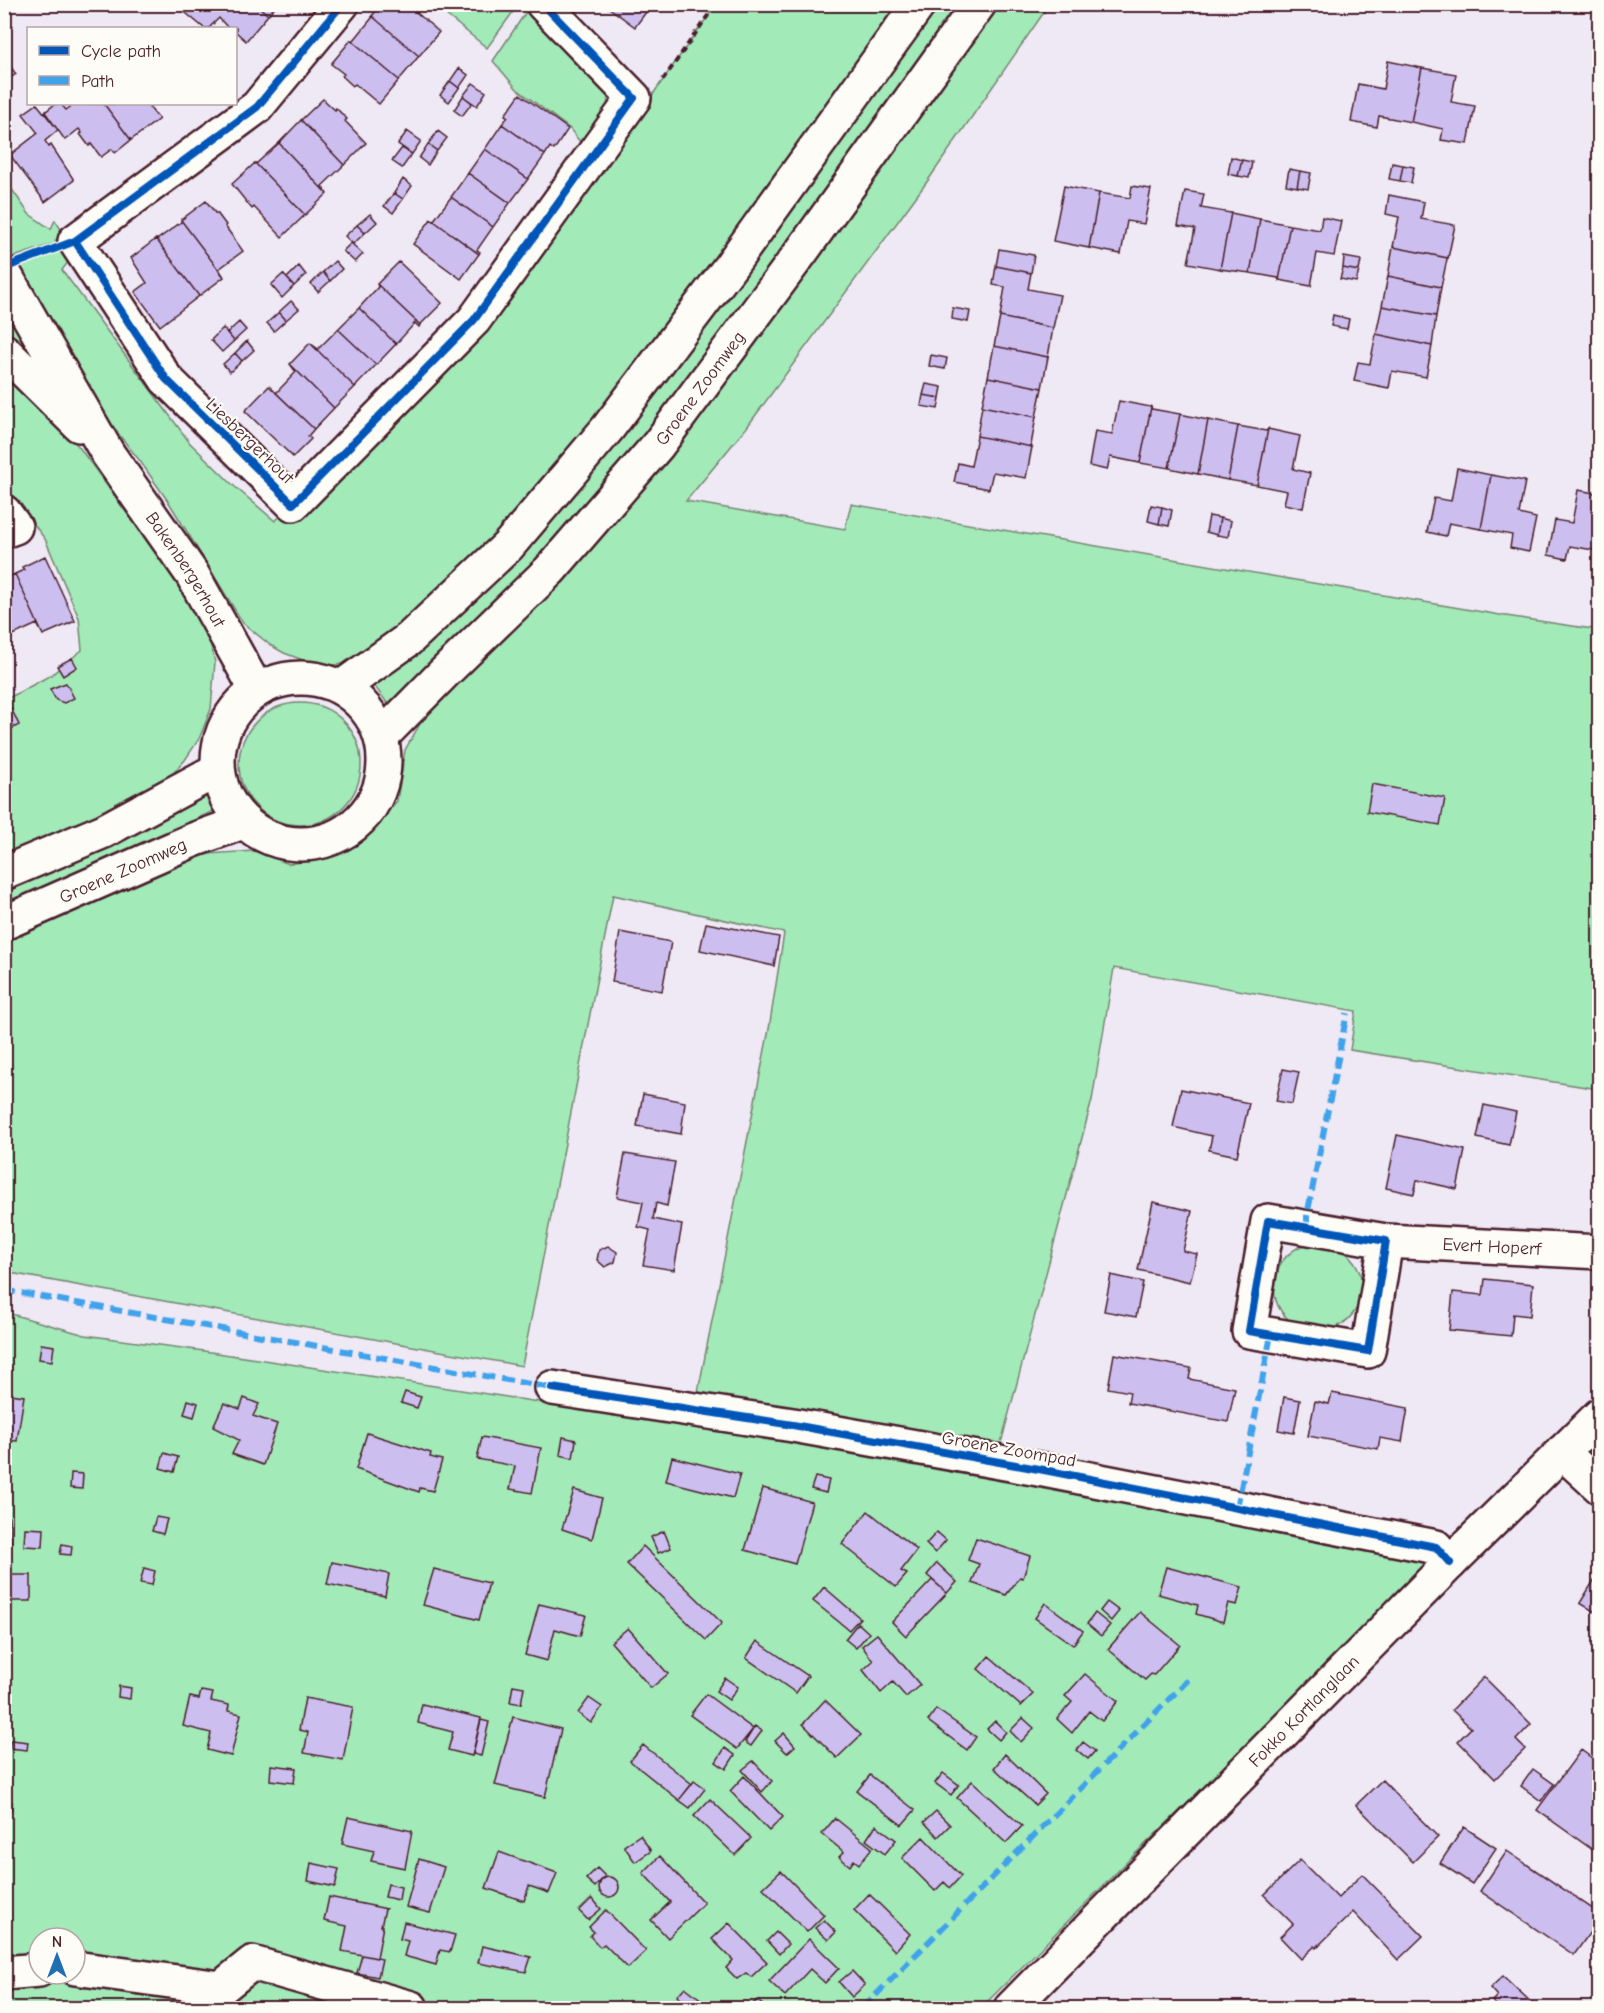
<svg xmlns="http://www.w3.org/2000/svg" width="1604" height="2013" viewBox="0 0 1604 2013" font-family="'Comic Neue',sans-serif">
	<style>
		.green { fill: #a2eab8; stroke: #768472; stroke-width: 1.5; fill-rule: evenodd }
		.building { fill: #ccbeef; stroke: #4a1f2b; stroke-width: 1.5 }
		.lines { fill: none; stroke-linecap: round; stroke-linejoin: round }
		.minor-casing { stroke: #4a1f2b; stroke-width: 38 }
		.major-casing { stroke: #4a1f2b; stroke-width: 38 }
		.path { stroke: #4a1f2b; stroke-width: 4; stroke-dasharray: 6 4.5; stroke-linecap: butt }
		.minor { stroke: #fdfcf7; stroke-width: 33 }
		.major { stroke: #fdfcf7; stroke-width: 33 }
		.quiet { stroke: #40a2eb; stroke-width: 6; stroke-dasharray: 12 6; stroke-linecap: butt }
		.cycleway-casing { stroke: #fdfcf7; stroke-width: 11 }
		.cycleway { stroke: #0057b8; stroke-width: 8 }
		.labels { text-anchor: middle; stroke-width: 4.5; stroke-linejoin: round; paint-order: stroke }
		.street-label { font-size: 18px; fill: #4a1f2b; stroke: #fdfcf7 }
	</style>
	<rect width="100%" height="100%" fill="#eee9f5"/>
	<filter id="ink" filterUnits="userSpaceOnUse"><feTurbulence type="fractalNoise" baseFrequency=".0167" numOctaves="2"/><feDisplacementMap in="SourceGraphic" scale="12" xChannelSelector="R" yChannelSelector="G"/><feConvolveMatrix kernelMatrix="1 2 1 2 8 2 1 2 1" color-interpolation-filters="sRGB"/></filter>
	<g filter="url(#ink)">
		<path class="green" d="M434 5H518L487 48Z
			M716 5H904L625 390 459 580 360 662 336 665 320 664 303 660 284 653 270 645 243 623 170 504 140 461 104 416 12 268 61 251 69 261 62 270 190 443 234 486 275 521C318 481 370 452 411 409 529 287 617 141 716 5Z
			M934 5H962L651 437 464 640 388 704 372 683 423 643Z
			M992 5H1049L929 179 747 427 686 501 845 529 851 504 1506 616 1599 630V1089L1350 1050 1356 1011 1114 968 1092 1100 1000 1447 698 1392 769 1029 784 933 613 895 522 1366 5 1272 4 936 190 855 255 851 289 864 326 858 362 842 397 801 405 750 428 710 492 650 565 577Z
			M528 9 608 91 607 121 584 147 570 129 517 89 493 61Z
			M4 178 29 214 51 229 55 220 64 234 55 241 56 243 8 259 4 253Z
			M5 294 72 405 5 340Z
			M4 369 52 416 79 447 165 566 207 630 215 662 211 709 199 739 185 760 169 778 97 821 5 864V700L51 675 82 650 79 618 45 539 5 487Z
			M239 764a61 61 0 1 1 122 0a61 61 0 1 1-122 0Z
			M204 789 213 811 5 911V884Z
			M1274 1287a44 44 0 1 1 88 0a44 44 0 1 1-88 0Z
			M4 1312 85 1335 204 1351 842 1448 1421 1557 1432 1567 1136 1853 981 2008H5ZM39 1938H75V1974H39Z"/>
		<path class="building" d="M185 4H256L268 15 246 41 236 32V28H228L219 18 209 28H204L181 9Z
			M256 4H277L268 15Z
			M381 4H410L417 10 416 12 439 32 419 56 372 16Z
			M604 4H652L635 27Z
			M372 16 419 56 399 80 351 40H354L372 18Z
			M351 40 399 80 379 104 355 84 353 86 342 76 344 74 331 64Z
			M1388 61 1422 68 1411 122 1379 116 1377 127 1351 122 1358 84 1383 89Z
			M9 65 16 74 4 82V68Z
			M459 68 468 75 459 88 450 81Z
			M1422 68 1456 74 1451 102 1475 106 1468 144 1441 140 1443 129 1411 122Z
			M450 81 459 88 449 102 440 95Z
			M473 83 486 92 477 106 463 96Z
			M520 94 568 129 554 150 550 147 545 155 502 124 508 117 505 115Z
			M463 96 472 103 462 116 454 110Z
			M323 99 335 110 336 108 347 119 345 121 366 143 344 165 301 120Z
			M37 104 58 130 45 141 49 147 51 145 74 180 45 202 10 155 38 133 23 114Z
			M55 104H61L66 110 74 104H104L131 140 115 153 112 149 101 157 91 144 89 146 80 134 82 133 79 129 65 140 45 112Z
			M104 104H150L151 106 149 107 159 119 131 140Z
			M301 120 344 165 322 186 327 194 279 143Z
			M502 124 545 155 528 179 485 149Z
			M407 131 421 141 412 154 398 144Z
			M438 131 447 138 437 151 428 144Z
			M279 143 327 194 305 215 255 163H257Z
			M428 144 437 151 428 165 419 158Z
			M402 148 412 154 402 168 392 161Z
			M485 149 528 179 510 203 468 173Z
			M1231 157 1242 160 1238 176 1228 174Z
			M1242 160 1252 162 1249 178 1238 176Z
			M255 163 305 215 282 237 254 207 252 209 232 184Z
			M1392 163 1403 165 1400 181 1389 179Z
			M1403 165 1414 167 1411 183 1400 181Z
			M1289 169 1300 171 1297 187 1286 185Z
			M1300 171 1311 173 1308 189 1297 187Z
			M468 173 510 203 493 227 451 197Z
			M403 179 412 186 403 199 394 193Z
			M1064 186 1099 193 1089 248 1053 241Z
			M1132 186 1151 189 1144 224 1127 221 1121 254 1089 248 1099 193 1130 198Z
			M1185 191 1204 194 1201 208 1231 213 1220 269 1188 263 1195 229 1178 226Z
			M394 193 403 199 393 213 384 206Z
			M1389 195 1424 202 1421 219 1455 225 1448 258 1393 247 1399 217 1386 214Z
			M451 197 493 227 477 250 480 252 479 254 431 219 434 220Z
			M206 201 216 214 217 213 226 225 225 226 243 251 219 269 224 277 181 220Z
			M1231 213 1260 219 1250 273 1220 269Z
			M370 214 377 222 365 233 357 225Z
			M1322 217 1341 221 1334 256 1317 253 1311 286 1279 280 1290 225 1320 230Z
			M431 219 479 254 461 279 413 244Z
			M1260 219 1290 225 1279 280 1278 278 1250 273Z
			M181 220 224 277 199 296 156 239H158L181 222Z
			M357 225 365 233 353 244 345 236Z
			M156 239 199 296 160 326 135 292 147 283 131 258Z
			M351 243 363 254 355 262 343 251Z
			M1393 247 1448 258 1447 259 1441 287 1388 276Z
			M999 249 1034 255 1031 273 996 266Z
			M1344 257 1361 260 1359 271 1343 268Z
			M335 261 342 269 330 281 323 272Z
			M399 262 442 303 420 325 377 284Z
			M299 266 306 275 294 286 287 278Z
			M996 266 1031 273 1028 289 1060 295 1053 328 1000 317 1005 287 993 285Z
			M1343 268 1359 271 1356 282 1340 279Z
			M323 272 330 281 318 292 311 284Z
			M283 274 294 286 282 298 271 285Z
			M1388 276 1441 287 1436 316 1382 306Z
			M377 284 420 325 419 327 415 323 396 344 359 308 378 287Z
			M291 301 299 309 286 320 279 312Z
			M1382 306 1436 316 1432 346 1376 334Z
			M359 308 396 344 376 365 338 329Z
			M953 308 970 311 968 322 952 319Z
			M279 312 286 320 274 331 267 323Z
			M1333 315 1349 319 1347 329 1331 326Z
			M1000 317 1053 328 1048 357 994 346Z
			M239 322 246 330 234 341 227 333Z
			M223 328 234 341 222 352 211 340Z
			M338 329 376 365 355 387 310 343 318 349Z
			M1376 334 1432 346 1426 377 1392 371 1389 388 1354 381 1358 362 1370 364Z
			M247 341 254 350 242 361 235 353Z
			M310 343 355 387 334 408 290 364Z
			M994 346 1048 357 1042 388 988 377Z
			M235 353 242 361 230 372 223 364Z
			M931 355 947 358 945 369 929 366Z
			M290 364 334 408 314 429 276 393 296 372Z
			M988 377 1042 388 1036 417 982 406Z
			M926 384 942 387 940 398 923 395Z
			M269 386 314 429 308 436 311 439 293 457 245 411Z
			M923 395 940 398 938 409 921 406Z
			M1119 401 1151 407 1140 463 1110 457 1107 470 1089 466 1095 431 1112 434Z
			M982 406 1036 417 1031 445 1032 447 977 436Z
			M1151 407 1152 409 1180 414 1169 468 1140 463Z
			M1180 414 1208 420 1198 474 1169 468Z
			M1208 420 1238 426 1228 480 1198 474Z
			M1238 426 1266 431 1268 429 1257 485 1228 480Z
			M1268 429 1300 436 1293 469 1310 473 1303 508 1284 504 1287 491 1257 485Z
			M977 436 1032 447 1026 478 993 472 989 489 954 482 958 463 971 466Z
			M1457 468 1491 475 1481 529 1449 523 1446 536 1427 532 1434 498 1451 501Z
			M1491 475 1525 481 1519 514 1536 518 1529 552 1510 548 1512 535 1481 529Z
			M1578 490 1600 494V551L1570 546 1567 559 1548 555 1555 520 1572 523Z
			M1151 505 1162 507 1159 524 1148 521Z
			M1162 507 1172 510 1169 526 1159 524Z
			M1209 516 1220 518 1217 535 1206 532Z
			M1220 518 1231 521 1228 537 1217 535Z
			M45 556 75 621 43 635 15 574 24 570 22 567Z
			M15 574 43 635 37 624 11 636 4 622V579Z
			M4 622 11 636 4 639Z
			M72 658 77 667 63 676 57 666Z
			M66 683 74 698 64 703 56 700 50 689Z
			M11 708 19 725 4 733V712Z
			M1372 784 1445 798 1440 825 1367 812Z
			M706 923 779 937 774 966 700 950Z
			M620 932 671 942 662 991 612 982Z
			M1283 1069 1299 1072 1292 1104 1276 1101Z
			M1181 1089 1249 1103 1237 1156 1209 1150 1212 1136 1173 1127Z
			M643 1094 685 1102 681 1134 637 1126Z
			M1484 1105 1516 1112 1509 1145 1477 1138Z
			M1397 1135 1465 1150 1457 1189 1417 1180 1414 1194 1386 1188Z
			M625 1154 675 1162 667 1206 656 1203 653 1219 682 1225 674 1270 643 1265 650 1230 638 1227 643 1202 617 1197Z
			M1153 1202 1192 1211 1183 1251 1197 1254 1190 1282 1138 1270Z
			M608 1246 617 1252 615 1262 605 1267 597 1260 599 1250Z
			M1111 1275 1143 1282 1136 1317 1104 1311Z
			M1485 1279 1533 1284 1530 1316 1513 1314 1511 1336 1449 1330 1453 1292 1483 1295Z
			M41 1344 54 1346 52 1361 39 1359Z
			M1114 1354 1191 1368 1189 1379 1235 1388 1228 1422 1128 1403 1130 1392 1108 1388Z
			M405 1392 421 1397 417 1408 401 1403Z
			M4 1393 24 1396 17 1441 4 1440Z
			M1332 1393 1408 1408 1402 1442 1380 1438 1378 1449 1308 1436 1315 1401 1329 1404Z
			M1284 1397 1300 1400 1294 1433 1278 1430Z
			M244 1398 259 1404 253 1416 277 1424 263 1465 232 1454 239 1440 213 1427 224 1403 240 1409Z
			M188 1400 198 1403 194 1417 184 1414Z
			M367 1433 431 1453 430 1457 442 1460 433 1491 420 1488 419 1492 356 1469Z
			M482 1437 541 1448 532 1493 510 1489 515 1466 477 1459Z
			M563 1437 576 1440 573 1458 560 1455Z
			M164 1453 178 1457 174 1472 160 1468Z
			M672 1457 740 1474 733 1498 666 1481Z
			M71 1473 83 1474 82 1489 70 1488Z
			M815 1477 829 1480 826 1493 811 1489Z
			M763 1488 812 1502 795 1564 745 1550Z
			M574 1490 602 1498 592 1539 562 1529Z
			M868 1511 917 1550 901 1571 907 1574 896 1587 842 1544Z
			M4 1517H9L11 1544H4Z
			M156 1517 167 1519 163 1534 152 1531Z
			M25 1528 44 1529 43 1547 24 1546Z
			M664 1531 671 1548 658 1553 651 1537Z
			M937 1532 946 1540 935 1553 926 1544Z
			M976 1538 1030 1556 1023 1578 1020 1577 1006 1595 972 1583 979 1564 968 1560Z
			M62 1544 72 1546 71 1555 60 1554Z
			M643 1546 722 1623 706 1640 627 1564Z
			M332 1562 389 1574 385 1596 327 1584Z
			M937 1563 957 1582 947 1593 927 1575Z
			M1166 1567 1242 1587 1237 1605 1228 1603 1223 1622 1196 1614 1198 1605 1158 1594Z
			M144 1568 155 1571 152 1585 140 1583Z
			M434 1569 489 1583 479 1620 423 1605Z
			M1598 1574 1600 1575V1615L1580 1603Z
			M4 1575H31V1601H4Z
			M932 1580 947 1593 906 1636 892 1622Z
			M824 1587 860 1618 849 1630 813 1601Z
			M1107 1602 1119 1611 1111 1621 1100 1611Z
			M1045 1603 1083 1631 1073 1645 1035 1618Z
			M539 1604 586 1615 580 1636 555 1629 547 1661 525 1655Z
			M1140 1612 1180 1645 1154 1675 1151 1674 1145 1680 1108 1649Z
			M1095 1613 1110 1625 1101 1636 1087 1624Z
			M858 1623 869 1633 856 1648 845 1639Z
			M628 1628 668 1674 651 1688 611 1642Z
			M877 1634 920 1685 906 1697 893 1682 881 1693 863 1670 873 1661 862 1646Z
			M757 1641 808 1676 796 1693 746 1658Z
			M989 1656 1033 1694 1021 1706 978 1669Z
			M1085 1674 1118 1701 1102 1721 1089 1711 1072 1733 1057 1719 1072 1702 1065 1696Z
			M1484 1677 1531 1724 1516 1740 1525 1749 1495 1779 1458 1741 1471 1728 1452 1710Z
			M725 1678 738 1687 729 1700 716 1691Z
			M513 1685 524 1687 521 1704 510 1702Z
			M119 1686 131 1688 130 1699 118 1697Z
			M201 1691 213 1693 211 1701 229 1705 228 1711 241 1714 231 1756 207 1750 211 1733 183 1726 190 1697 199 1699Z
			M706 1694 753 1729 737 1749 690 1715Z
			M305 1698 353 1707 343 1760 304 1753 308 1732 299 1730Z
			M589 1698 602 1707 591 1723 578 1713Z
			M825 1700 861 1735 837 1758 803 1724Z
			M422 1704 481 1718 472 1756 448 1750 453 1732 418 1723Z
			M936 1709 976 1737 967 1750 928 1721Z
			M513 1717 561 1729 545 1797 495 1785Z
			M1023 1718 1034 1728 1021 1742 1010 1731Z
			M481 1720 489 1722 481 1756 473 1754Z
			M995 1721 1006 1732 999 1740 987 1729Z
			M755 1726 762 1731 751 1746 745 1742Z
			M784 1733 795 1746 787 1753 775 1741Z
			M11 1740 28 1742 27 1750 9 1748Z
			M1083 1742 1095 1751 1088 1759 1077 1750Z
			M643 1745 692 1784 679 1800 630 1761Z
			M725 1748 735 1755 726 1769 716 1762Z
			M1581 1750 1600 1764V1855L1537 1810Z
			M1005 1754 1046 1794 1035 1805 994 1768Z
			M753 1761 772 1781 762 1792 742 1770Z
			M271 1765 296 1768 294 1783 270 1780Z
			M1533 1769 1554 1784 1541 1801 1521 1786Z
			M943 1773 959 1785 951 1795 935 1783Z
			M870 1775 915 1810 902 1825 857 1791Z
			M744 1776 783 1817 769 1831 730 1791Z
			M1382 1780 1438 1837 1413 1862 1356 1805Z
			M694 1781 705 1789 690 1808 679 1800Z
			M972 1781 1022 1826 1006 1843 957 1798Z
			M710 1799 751 1838 735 1855 694 1816Z
			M4 1800 12 1802 11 1811 4 1810Z
			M936 1811 950 1825 938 1837 924 1822Z
			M348 1817 412 1831 405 1868 371 1861 374 1851 342 1844Z
			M835 1818 872 1848 859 1864 854 1860 850 1866 839 1857 844 1852 822 1834Z
			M876 1825 896 1840 885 1854 866 1840Z
			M1464 1827 1496 1848 1472 1884 1440 1863Z
			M640 1835 651 1851 635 1862 624 1846Z
			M923 1837 961 1876 950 1888 944 1882 935 1891 902 1858Z
			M1507 1851 1600 1914V1918L1574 1955 1480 1891Z
			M499 1852 557 1873 549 1893 529 1886 524 1901 486 1888Z
			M660 1856 704 1903 668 1938 651 1920 670 1902 643 1873Z
			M419 1859 444 1867 430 1913 406 1907Z
			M1300 1860 1338 1898 1362 1874 1423 1936 1398 1960 1353 1912 1316 1948 1315 1946 1301 1959 1280 1937 1293 1924 1264 1895Z
			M311 1863 339 1869 335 1887 308 1881Z
			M597 1868 605 1876 595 1887 586 1879Z
			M781 1871 824 1915 807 1932 763 1888Z
			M599 1887a10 10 0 1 1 20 0a10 10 0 1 1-20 0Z
			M388 1884 401 1887 399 1900 385 1897Z
			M869 1894 910 1934 895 1951 854 1910Z
			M329 1897 387 1909H385L381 1926H383L377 1958 342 1951 347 1926 324 1921Z
			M592 1898 601 1909 588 1920 579 1911Z
			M606 1910 646 1951 628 1968 604 1944 600 1947 590 1936 594 1932 589 1927Z
			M824 1920 836 1932 828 1940 815 1928Z
			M404 1922 455 1935 450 1952 440 1950 436 1965 404 1956 408 1941 400 1939Z
			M729 1923 767 1962 751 1977 746 1973 737 1979 726 1968 733 1960 712 1939Z
			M776 1932 788 1944 779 1954 767 1941Z
			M809 1939 839 1968 825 1983 810 1969 785 1996 769 1981Z
			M482 1946 531 1957 526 1972 478 1963Z
			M362 1955 382 1959 378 1977 357 1973Z
			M852 1971 865 1985 852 1997 839 1982Z
			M1503 1976 1533 2004 1529 2008H1499L1492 2001 1497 1996 1490 1988Z
			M685 1987 712 2008H684L687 2004 677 1996Z
			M757 2000 766 2008H749Z"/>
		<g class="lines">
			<defs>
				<g id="minor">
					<path d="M342 4 257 107 75 241 166 379 293 504 474 320 634 98 543 4"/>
					<path id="s1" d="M4 273 108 454 192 574 256 689"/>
					<path d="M4 351 79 425"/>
					<path d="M4 512 15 527 4 531"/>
					<path d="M1268 1221 1386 1241 1368 1351 1249 1331Z"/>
					<path id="s2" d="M1386 1241 1600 1252"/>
					<path d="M552 1388 793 1425 1044 1470 1436 1547 1450 1563"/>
					<path d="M1562 1452 1600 1487"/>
					<path d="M75 1968 221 1988 252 1963 411 2008"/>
					<path d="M4 1973 39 1970"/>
					<path id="s3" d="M1011 2008 1450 1563 1600 1415"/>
				</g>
				<g id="major">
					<circle cx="301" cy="761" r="83"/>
					<path d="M342 687 409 639 508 546 608 428 732 264 919 4"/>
					<path id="s4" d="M382 736 443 674 550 570 658 445 802 251 979 4"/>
					<path d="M4 873 104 831 217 770"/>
					<path id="s5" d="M4 923 193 840 243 822"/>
				</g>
			</defs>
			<use href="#minor" class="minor-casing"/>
			<use href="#major" class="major-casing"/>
			<path class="path" d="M663 80 716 4"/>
			<use href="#minor" class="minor"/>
			<use href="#major" class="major"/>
			<path class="quiet" d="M1307 1227V1216L1347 1013
				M4 1290 552 1388
				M1237 1508 1271 1335
				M863 2008 1190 1678"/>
			<defs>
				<path id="cycleway" d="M342 4 257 107 75 241 166 379 293 504 474 320 634 98 543 4
					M4 268 75 241
					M1268 1221 1386 1241 1368 1351 1249 1331Z
					M552 1388 793 1425 1044 1470 1436 1547 1450 1563"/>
			</defs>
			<use href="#cycleway" class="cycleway-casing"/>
			<use href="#cycleway" class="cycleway"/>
		</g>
	</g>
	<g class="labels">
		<g class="street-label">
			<text dy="6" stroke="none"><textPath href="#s4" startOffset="472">Groene Zoomweg</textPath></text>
			<text transform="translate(250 441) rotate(44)" y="6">Liesbergerhout</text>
			<text dy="6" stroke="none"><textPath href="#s1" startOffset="348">Bakenbergerhout</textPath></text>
			<text dy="6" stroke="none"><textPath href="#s5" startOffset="130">Groene Zoomweg</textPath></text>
			<text dy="6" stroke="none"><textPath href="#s2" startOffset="106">Evert Hoperf</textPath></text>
			<text transform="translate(1009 1449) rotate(10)" y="6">Groene Zoompad</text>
			<text dy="6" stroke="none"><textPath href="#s3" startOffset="417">Fokko Kortlanglaan</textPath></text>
		</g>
	</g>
	<rect width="1604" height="2013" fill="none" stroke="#fdfcf7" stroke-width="24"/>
	<rect x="12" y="12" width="1580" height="1989" fill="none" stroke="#4a1f2b" stroke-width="2" filter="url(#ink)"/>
	<rect x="27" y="27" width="210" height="78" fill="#fdfcf7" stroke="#b5a4a5" stroke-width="1.5"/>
	<rect x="39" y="46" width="30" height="9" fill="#0057b8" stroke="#b5a4a5" stroke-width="1.5"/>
	<text x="81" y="57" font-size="18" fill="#4a1f2b">Cycle path</text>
	<rect x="39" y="76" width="30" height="9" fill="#40a2eb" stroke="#b5a4a5" stroke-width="1.5"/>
	<text x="81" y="87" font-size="18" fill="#4a1f2b">Path</text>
	<g transform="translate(57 1956)"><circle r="28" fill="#fdfcf7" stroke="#b5a4a5" stroke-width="1.5"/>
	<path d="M0-4.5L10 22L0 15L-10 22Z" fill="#1f6fb2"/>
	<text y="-9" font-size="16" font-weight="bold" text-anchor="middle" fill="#4a1f2b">N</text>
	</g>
</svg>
